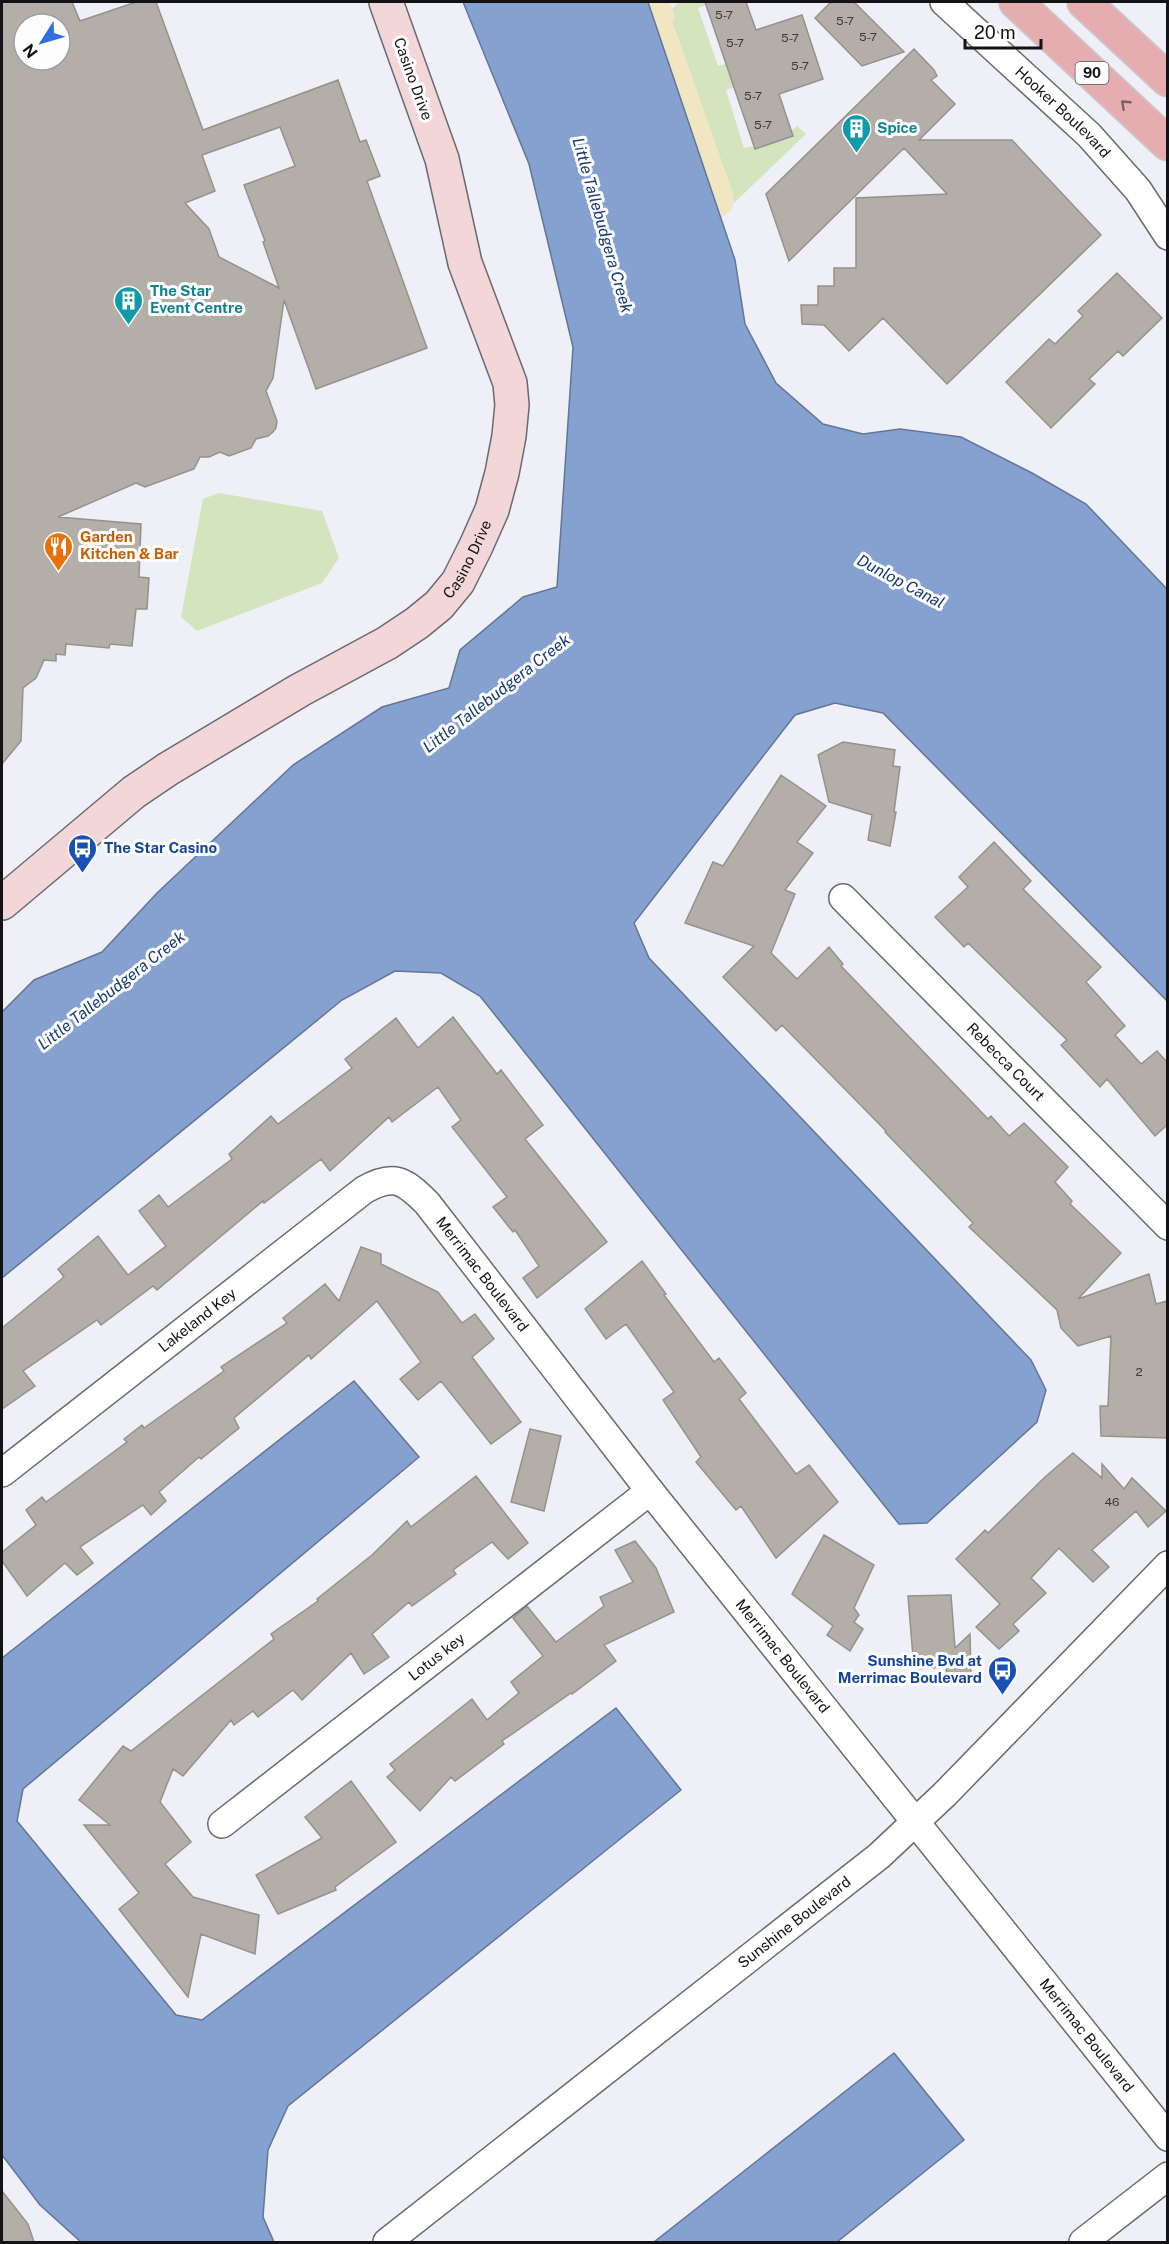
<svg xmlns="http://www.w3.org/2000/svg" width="1169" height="2244" viewBox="0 0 1169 2244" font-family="'Public Sans',sans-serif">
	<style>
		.green { fill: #d3e4bf }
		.sand { fill: #f0e6c1 }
		.water { fill: #84a1d0; stroke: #627698; stroke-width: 1.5 }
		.building { fill: #b4aea8; stroke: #97918b; stroke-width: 1.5; fill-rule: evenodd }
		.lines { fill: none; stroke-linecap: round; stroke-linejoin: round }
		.street-casing { stroke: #696970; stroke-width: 30 }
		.secondary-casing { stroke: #696970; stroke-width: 36 }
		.primary-casing { stroke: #cbcbcc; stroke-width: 36 }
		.street { stroke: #fff; stroke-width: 27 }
		.secondary { stroke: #f2d6d8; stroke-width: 33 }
		.primary { stroke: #e6adb1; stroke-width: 33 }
		.oneway { stroke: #7c6063 }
		.labels { text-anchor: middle; stroke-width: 6; stroke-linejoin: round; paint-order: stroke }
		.number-label { font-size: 12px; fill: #3b3a3a }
		.shield { fill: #fdfdfe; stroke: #59595b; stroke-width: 1.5 }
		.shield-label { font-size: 14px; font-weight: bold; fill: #131315 }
		.street-label { font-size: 15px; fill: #131315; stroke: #fdfdfe }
		.culture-label { font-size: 15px; font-weight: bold; fill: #0d838f; stroke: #fdfdfe; text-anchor: start }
		.food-label { font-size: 15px; font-weight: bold; fill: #c56008; stroke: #fdfdfe; text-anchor: start }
		.transit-label { font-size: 15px; font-weight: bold; fill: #164399; stroke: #fdfdfe; text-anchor: start }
		.water-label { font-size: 16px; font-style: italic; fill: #183972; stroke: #fdfdfe }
	</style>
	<rect width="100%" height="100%" fill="#efeff7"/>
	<path class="green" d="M679 2H707L706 5 698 8 718 66 725 64 727 67 762 55 735 87 726 90 744 148 754 146 756 149 793 137 791 131 797 126 806 134 734 203 732 191 672 21 675 18 672 9Z
		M219 493 322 511 339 558 322 583 197 631 181 617 203 499Z"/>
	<path class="sand" d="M648 2H670L675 18 672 21 732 191C735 206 734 210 721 218Z"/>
	<path class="water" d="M463 2H648L735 260 745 324 776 383 823 424 863 434 900 429 961 437 1032 473 1086 504 1167 589V1001L883 713 835 703 795 715 634 923 649 958 1031 1360 1046 1390 1037 1422 927 1523 899 1524 480 996 441 973 395 971 342 1000 2 1278V1012L34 980 102 952 157 893 293 765 382 707 449 688 460 650 523 597 557 587 573 347 529 164Z
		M354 1381 419 1457 23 1789 17 1821 176 2015 202 2020 616 1708 681 1790 288 2106 268 2150 263 2217 274 2242H81L40 2205 2 2155V1658Z
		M894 2053 964 2140 837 2242H654Z"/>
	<path class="building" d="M2 2H72L80 21 136 2H156L203 130 338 80 360 142 366 140 380 176 367 181 427 348 316 389 284 300 273 378 266 391 277 421 276 428 273 432 268 436 256 439 251 448 229 456 220 452 209 457H200L194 469 145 487 136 483 58 517 141 524 139 577 149 578 147 609H136L132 646 110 644 109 648 66 644 65 655 56 654V661L44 660 36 678 23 688 21 741 2 764ZM24 24H60V60H24ZM280 127 295 166 244 185 265 241 263 242 279 288 219 257 209 229 185 203 215 191 202 155Z
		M705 2H746L756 30 802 15 823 79 779 94 793 136 755 149Z
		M831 2H854L904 52 862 66 815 18Z
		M914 49 934 70 937 76 931 80 955 104 919 140H1012L1101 235 947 384 883 318 849 351 824 325 802 324 801 305H818V286H834V268H856V198L947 194 904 148 789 261 766 194Z
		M1117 273 1162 318 1123 356 1118 351 1089 379 1095 384 1051 428 1006 382 1049 339 1055 344 1083 316 1078 311Z
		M843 742 895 750 893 766 900 767 894 812H896L890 846 868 840 872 815 829 802 818 755Z
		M781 775 826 806 797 842 813 853 785 890 795 894 771 953 797 979 829 947 843 964 841 966 988 1119 991 1116 1009 1136 1024 1123 1068 1167 1055 1182 1072 1201 1070 1204 1121 1253 1078 1299 1149 1274 1156 1304 1167 1301V1438L1101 1436 1100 1406H1108L1111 1336 1078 1346 1061 1328 1057 1310 969 1227 973 1223 885 1132 886 1131 782 1025 776 1031 723 977 754 946 685 923 713 862 723 866Z
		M994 842 1031 881 1023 889 1101 967 1086 982 1125 1026 1115 1035 1141 1064 1157 1051 1167 1062V1125L1155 1136 1107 1079 1100 1087 1061 1045 1067 1040 968 943 964 947 935 917 968 887 959 877Z
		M453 1017 497 1074 501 1070 543 1125 525 1139 607 1242 537 1298 523 1278 539 1266 515 1230 513 1232 493 1207 507 1197 452 1127 461 1120 438 1087 392 1122 389 1117 330 1171 321 1159 264 1203 263 1201 157 1290 153 1286 101 1325 97 1320 23 1371 35 1386 2 1409V1328L64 1277 58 1269 98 1236 128 1275 166 1246 139 1211 159 1195 168 1207 232 1159 229 1154 271 1116 278 1124 352 1068 345 1059 396 1018 418 1048Z
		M361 1247 381 1254V1264L438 1292 462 1323 475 1314 494 1339 472 1357 521 1422 491 1444 441 1381 418 1400 400 1379 421 1362 377 1301 311 1359 309 1355 234 1418 239 1428 201 1459 199 1457 159 1492 166 1501 151 1515 143 1505 80 1547 93 1563 77 1575 65 1563 27 1596 2 1561V1552L36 1525 26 1510 42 1497 46 1502 127 1442 124 1439 142 1425 144 1428 224 1371 221 1367 287 1323 283 1318 325 1284 339 1301Z
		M642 1261 666 1294 664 1295 714 1362 719 1358 746 1393 739 1399 796 1474 809 1465 838 1502 776 1558 741 1506 736 1510 696 1462 701 1457 663 1400 674 1392 626 1324 606 1339 585 1309Z
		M530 1429 561 1436 544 1511 511 1502Z
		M1073 1453 1102 1478V1464L1124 1489 1132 1478 1166 1511 1148 1527 1136 1511 1092 1550 1109 1567 1093 1582 1059 1548 1031 1578 1046 1593 1013 1624 1019 1631 999 1649 976 1627 1000 1604 956 1559 985 1530 988 1533 1045 1477Z
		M476 1476 528 1543 508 1559 492 1542 453 1570 456 1574 412 1606 409 1602 372 1634 389 1657 364 1674 351 1653 302 1700 293 1690 258 1717 253 1711 234 1725 231 1720 183 1776 173 1769 160 1802 191 1842 165 1864 193 1897 259 1915 255 1954 201 1934 188 1997 119 1909 139 1893 84 1825H110L79 1800 123 1746 131 1751 274 1639 271 1634 318 1601 317 1599 372 1555 407 1521 411 1527Z
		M824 1535 874 1565 854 1608 859 1615 854 1622 863 1629 850 1651 827 1635 833 1626 792 1594Z
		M635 1541 656 1568 674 1612 604 1645 616 1661 572 1694 571 1693 502 1741 504 1744 455 1781 451 1777 420 1811 387 1777 395 1770 390 1764 472 1699 487 1720 519 1693 511 1682 543 1656 513 1618 527 1606 556 1642 604 1606 600 1597 633 1582 615 1550Z
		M951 1595 955 1648 970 1634 971 1677 947 1676 946 1667 914 1669 908 1596Z
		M351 1781 396 1842 335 1887 336 1890 278 1914 256 1875 322 1838 305 1817Z
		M2 2191 28 2224 34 2242H2Z"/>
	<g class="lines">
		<defs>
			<g id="street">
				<path id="s1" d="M944 2 1089 135 1138 190 1168 236"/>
				<path id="s2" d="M843 898 1168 1226"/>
				<path id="s3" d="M2 1473 364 1190C393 1173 404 1180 427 1203L650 1491 1168 2137"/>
				<path id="s4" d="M222 1824 650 1491"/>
				<path id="s5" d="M387 2242 879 1856 944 1795 1168 1565"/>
				<path d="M1083 2242 1168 2176"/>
			</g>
			<g id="secondary">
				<path id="s6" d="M2 903 134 792 168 769 300 690 387 643 417 623 439 605 458 582 476 546 492 510 502 473 509 436 512 405 510 383 465 263 442 159 386 2"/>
			</g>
			<path id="primary" d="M1016 2 1168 144
				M1084 2 1168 80"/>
		</defs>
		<use href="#street" class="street-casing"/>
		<use href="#secondary" class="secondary-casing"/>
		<use href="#primary" class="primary-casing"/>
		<use href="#street" class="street"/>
		<use href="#secondary" class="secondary"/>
		<use href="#primary" class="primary"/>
	</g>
	<defs><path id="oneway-chevron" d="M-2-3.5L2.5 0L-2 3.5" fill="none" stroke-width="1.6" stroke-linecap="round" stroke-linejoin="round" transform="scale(1.5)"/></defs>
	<use class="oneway" href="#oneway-chevron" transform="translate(1125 104) rotate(-137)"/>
	<defs>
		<symbol id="building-pin" viewBox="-11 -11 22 30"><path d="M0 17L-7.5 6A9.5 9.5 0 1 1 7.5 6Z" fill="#0f9aa8" stroke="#fdfdfe"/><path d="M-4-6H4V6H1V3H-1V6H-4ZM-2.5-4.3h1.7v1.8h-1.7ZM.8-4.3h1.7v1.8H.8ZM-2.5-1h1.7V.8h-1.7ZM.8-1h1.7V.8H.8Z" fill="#fff"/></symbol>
		<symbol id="restaurant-pin" viewBox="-11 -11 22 30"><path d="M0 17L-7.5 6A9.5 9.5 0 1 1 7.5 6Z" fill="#e8710a" stroke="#fdfdfe"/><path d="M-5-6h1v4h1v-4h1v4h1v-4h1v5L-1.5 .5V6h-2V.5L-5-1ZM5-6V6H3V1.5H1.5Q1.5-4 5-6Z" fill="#fff"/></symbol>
		<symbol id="bus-pin" viewBox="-11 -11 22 30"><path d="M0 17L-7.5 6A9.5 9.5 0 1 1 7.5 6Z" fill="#1a4fb4" stroke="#fdfdfe"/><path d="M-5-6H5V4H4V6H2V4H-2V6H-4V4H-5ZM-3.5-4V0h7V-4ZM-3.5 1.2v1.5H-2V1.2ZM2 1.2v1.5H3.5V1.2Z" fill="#fff"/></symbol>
	</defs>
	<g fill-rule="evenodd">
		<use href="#building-pin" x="840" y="112" width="33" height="45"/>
		<use href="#building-pin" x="112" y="284" width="33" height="45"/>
		<use href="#restaurant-pin" x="42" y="530" width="33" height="45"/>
		<use href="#bus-pin" x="66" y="832" width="33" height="45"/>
		<use href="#bus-pin" x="986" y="1654" width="33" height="45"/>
	</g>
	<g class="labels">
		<g class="number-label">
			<text x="724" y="19">5-7</text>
			<text x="845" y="25">5-7</text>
			<text x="868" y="41">5-7</text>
			<text x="790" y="42">5-7</text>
			<text x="735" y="47">5-7</text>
			<text x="800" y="70">5-7</text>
			<text x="753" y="100">5-7</text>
			<text x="763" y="129">5-7</text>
			<text x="1139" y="1376">2</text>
			<text x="1112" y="1506">46</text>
		</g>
		<rect class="shield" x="1075.5" y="62" width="33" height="22" rx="4.5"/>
		<g class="shield-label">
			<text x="1092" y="78">90</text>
		</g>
		<g class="street-label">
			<text transform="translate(413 79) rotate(70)" y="5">Casino Drive</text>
			<text dy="5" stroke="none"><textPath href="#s1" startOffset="162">Hooker Boulevard</textPath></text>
			<text dy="5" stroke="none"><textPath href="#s6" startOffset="585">Casino Drive</textPath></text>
			<text dy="5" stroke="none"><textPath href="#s2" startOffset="231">Rebecca Court</textPath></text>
			<text dy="5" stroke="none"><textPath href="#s3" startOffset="622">Merrimac Boulevard</textPath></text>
			<text dy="5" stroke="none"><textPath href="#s3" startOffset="248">Lakeland Key</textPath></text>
			<text dy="5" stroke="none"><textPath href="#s4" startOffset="272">Lotus key</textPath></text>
			<text dy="5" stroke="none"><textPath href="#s3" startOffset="1108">Merrimac Boulevard</textPath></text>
			<text dy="5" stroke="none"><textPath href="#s5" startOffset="518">Sunshine Boulevard</textPath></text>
			<text dy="5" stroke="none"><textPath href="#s3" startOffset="1594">Merrimac Boulevard</textPath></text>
		</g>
		<g class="culture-label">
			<text x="877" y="133">Spice</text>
			<text x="150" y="296">The Star<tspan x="150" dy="17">Event Centre</tspan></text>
		</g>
		<g class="food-label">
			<text x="80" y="542">Garden<tspan x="80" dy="17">Kitchen &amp; Bar</tspan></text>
		</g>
		<g class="transit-label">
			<text x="104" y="853">The Star Casino</text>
			<text x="982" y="1666" text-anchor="end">Sunshine Bvd at<tspan x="982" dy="17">Merrimac Boulevard</tspan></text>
		</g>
		<g class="water-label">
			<text transform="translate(603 225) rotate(74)" y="6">Little Tallebudgera Creek</text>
			<text transform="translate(901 581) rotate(28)" y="6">Dunlop Canal</text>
			<text transform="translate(496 693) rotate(-38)" y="6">Little Tallebudgera Creek</text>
			<text transform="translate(111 990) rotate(-38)" y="6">Little Tallebudgera Creek</text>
		</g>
	</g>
	<rect width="1169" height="2244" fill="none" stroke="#131315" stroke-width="6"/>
	<g transform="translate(42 42) rotate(233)"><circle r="28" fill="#fdfdfe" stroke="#9f9fa1" stroke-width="1.5"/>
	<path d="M0-4.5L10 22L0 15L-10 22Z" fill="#2f6fdd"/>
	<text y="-9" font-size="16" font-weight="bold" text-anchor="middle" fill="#131315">N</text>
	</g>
	<path d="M965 39v9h76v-9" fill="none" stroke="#131315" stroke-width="3"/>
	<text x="974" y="39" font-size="18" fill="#131315" stroke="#fdfdfe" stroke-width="4.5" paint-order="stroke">20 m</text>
</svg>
